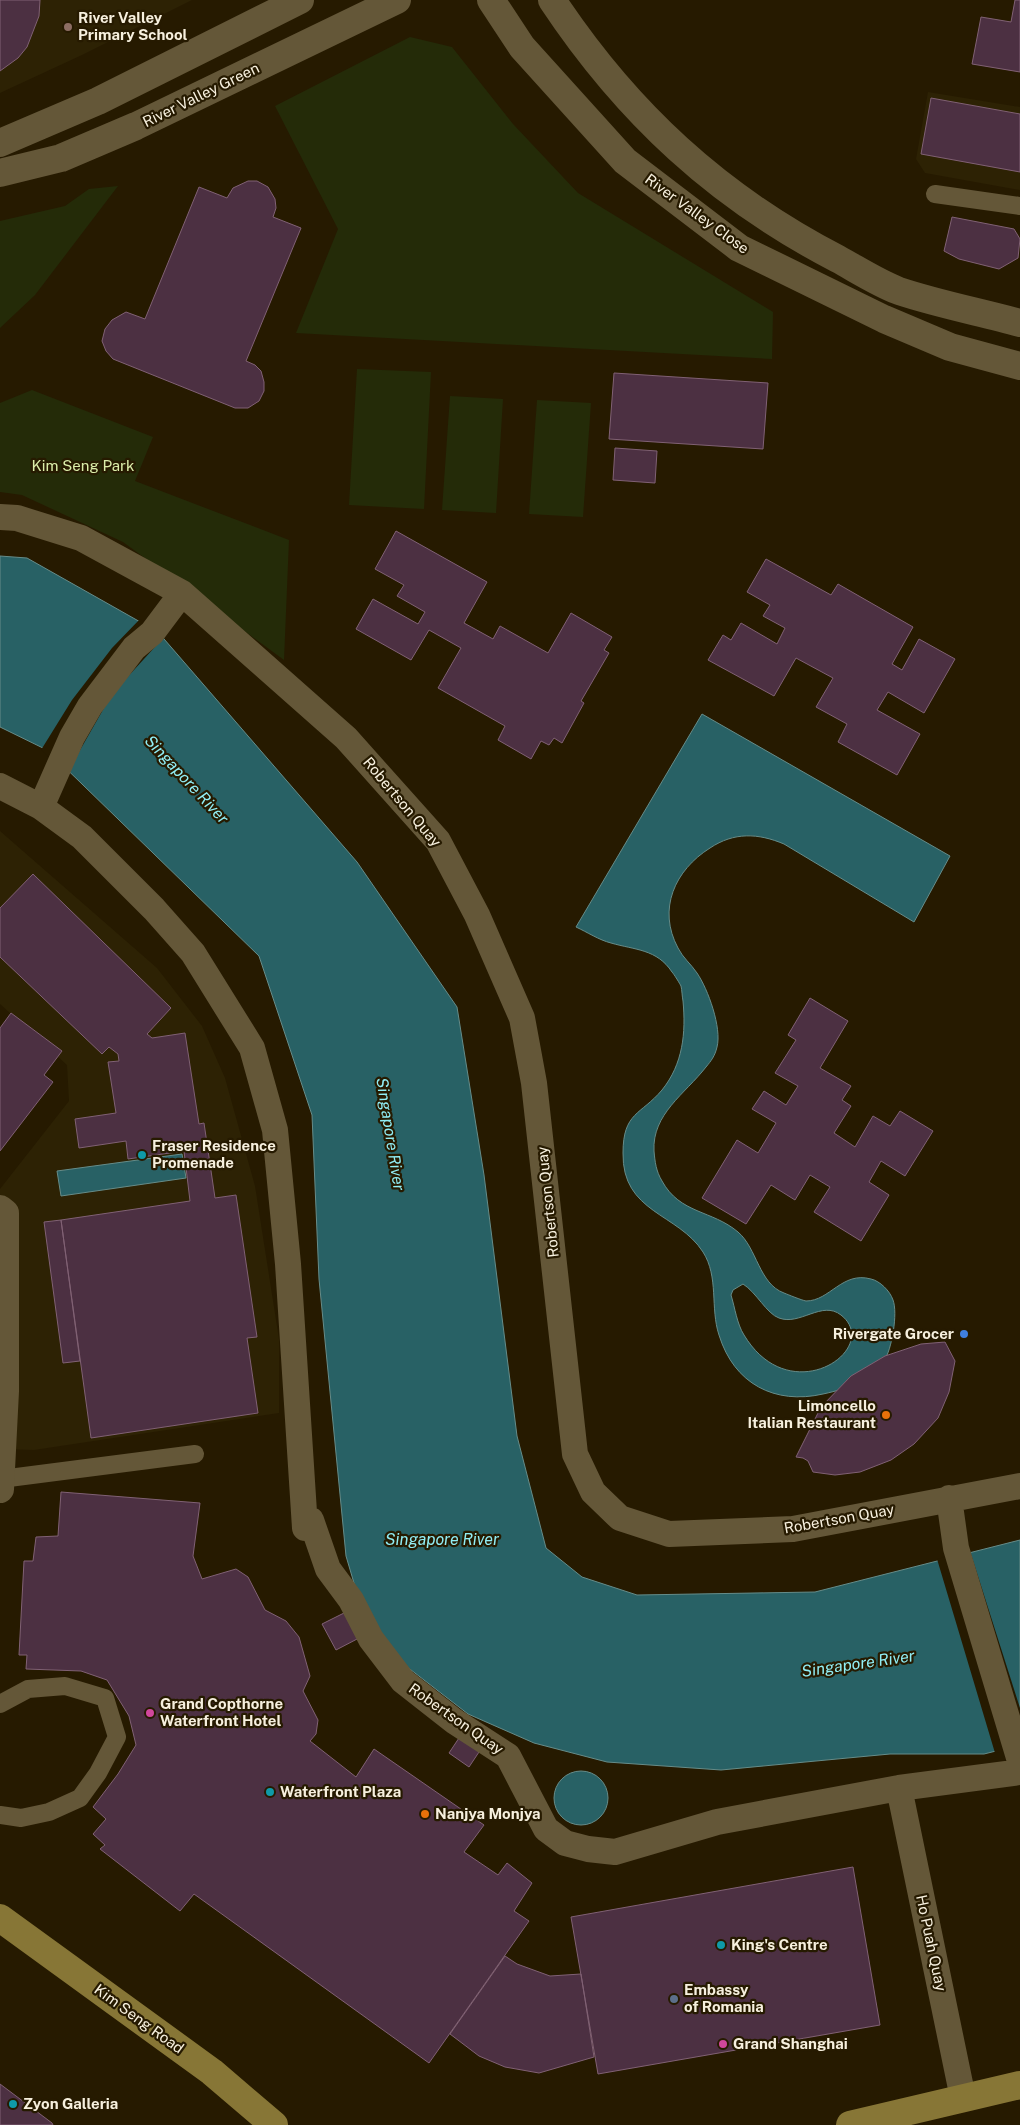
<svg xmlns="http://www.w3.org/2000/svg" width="1020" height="2125" viewBox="0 0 1020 2125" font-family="'Public Sans',sans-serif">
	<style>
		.built { fill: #2d2204 }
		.green { fill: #242b08 }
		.water { fill: #286165; stroke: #668c89; fill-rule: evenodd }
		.pier { fill: #261a00 }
		.building { fill: #4c3042; stroke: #806174 }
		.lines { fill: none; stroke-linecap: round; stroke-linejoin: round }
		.service { stroke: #645738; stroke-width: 18 }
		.pedestrian { stroke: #645738; stroke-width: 26 }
		.minor { stroke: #645738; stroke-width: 28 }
		.tertiary { stroke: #645738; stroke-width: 28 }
		.primary { stroke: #877636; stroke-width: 28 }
		.education-dot { fill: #8d6e63; stroke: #261a00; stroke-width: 2 }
		.culture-dot { fill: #0f9aa8; stroke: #261a00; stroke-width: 2 }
		.shop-dot { fill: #3f7fe0; stroke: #261a00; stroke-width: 2 }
		.food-dot { fill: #e8710a; stroke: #261a00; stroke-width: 2 }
		.hotel-dot { fill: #d1479c; stroke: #261a00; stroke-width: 2 }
		.service-dot { fill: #5c6f8a; stroke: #261a00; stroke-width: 2 }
		.labels { text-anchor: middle; stroke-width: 4.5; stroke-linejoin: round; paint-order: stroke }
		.poi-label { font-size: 15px; font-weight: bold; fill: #f7f0de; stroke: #261a00; text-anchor: start }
		.street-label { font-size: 15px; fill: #f7f0de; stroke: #261a00 }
		.park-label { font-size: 15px; fill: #dbeda9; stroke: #261a00 }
		.water-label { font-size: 16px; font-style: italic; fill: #91eef5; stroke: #261a00 }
	</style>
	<rect width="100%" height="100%" fill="#261a00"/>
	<path class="built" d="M0 0H192L82 55 0 93Z
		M928 92 1020 107V190L925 173 916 159Z
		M0 831 157 968 202 1026 225 1078 255 1186 279 1339V1413L34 1450 0 1449V1189L69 1101 67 1065 0 1004Z"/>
	<path class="green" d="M410 37 452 47 513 124 578 193 773 312 772 359 296 333 338 229 275 106Z
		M118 186 35 295 0 328V221L65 206 89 189Z
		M357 369 431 372 424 509 349 505Z
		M32 390 153 437 135 481 289 540 284 660 123 542 22 495 0 492V403Z
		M450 396 503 399 496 513 442 510Z
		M537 400 591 403 583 517 529 514Z"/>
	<path class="water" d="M0 556 27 558 158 632 357 862 457 1007 484 1175 517 1436 546 1548 582 1577 637 1595 815 1592 1020 1540V1745L984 1754H890L721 1770 607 1762 534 1743 468 1714 402 1663 359 1600 346 1556 319 1279 312 1115 259 956 47 750 0 727Z
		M702 714 950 856 914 922 784 844C758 833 734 832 710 848 675 870 657 909 678 948 683 958 691 964 697 973 708 989 722 1028 717 1047 715 1056 711 1061 706 1067 685 1094 652 1114 654 1151 655 1162 656 1171 662 1181 680 1214 712 1210 738 1232 757 1248 759 1284 784 1293 789 1295 801 1300 806 1301 830 1301 842 1271 871 1279 880 1281 890 1291 893 1300 898 1313 892 1349 884 1361 878 1368 867 1374 859 1380 848 1388 837 1391 823 1394 775 1405 734 1384 719 1335 710 1308 719 1277 703 1252 678 1213 622 1213 623 1153 623 1112 641 1115 662 1090 683 1064 686 1033 683 1001 682 996 682 990 681 986 680 984 674 974 672 972 657 949 635 950 611 943 599 940 587 932 576 927ZM743 1284C756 1292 767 1314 779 1318 800 1326 822 1300 841 1315 883 1348 791 1413 744 1335 737 1324 735 1308 731 1295L733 1290Z
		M182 1154 186 1178 61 1196 57 1171Z
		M554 1798a27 27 0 1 1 54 0a27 27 0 1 1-54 0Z"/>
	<path class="pier" d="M140 619 159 630 165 636 112 694 67 773 41 750 72 700 112 648Z
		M970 1551 1020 1708V1747L995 1753 937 1559Z"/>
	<path class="building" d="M0 0H40L39 16 27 47 18 58 0 71Z
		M1015 0H1020V72L972 64 981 17 1011 22Z
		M931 98 1020 114V172L921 154Z
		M248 181H257L268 187 275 199 276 208 273 217 301 228 246 361 255 365 261 371 264 382V391L259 401 248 408H235L113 359 106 351 102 341 105 329 112 320 126 312 145 319 199 187 227 198 233 188Z
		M952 217 1014 229 1020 239 1018 258 999 269 959 259 944 251Z
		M614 373 768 383 763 449 609 439Z
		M615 448 657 451 655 483 613 480Z
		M396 531 487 582 464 623 493 639 500 626 548 653 571 613 612 637 604 650 609 653 581 701 584 703 562 743 554 738 549 745 541 741 531 759 498 740 505 726 438 688 461 648 429 630 411 660 356 629 373 599 418 624 425 612 397 596 404 585 375 569Z
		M766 559 831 595 838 584 913 627 892 664 902 670 919 639 955 659 924 713 888 692 877 710 920 734 897 775 838 742 847 724 816 707 833 678 796 658 774 696 708 660 723 635 731 640 741 623 777 644 785 628 763 616 770 605 747 592Z
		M33 874 171 1008 147 1034 152 1038 185 1033 199 1124 204 1123 215 1198 236 1195 257 1337 247 1338 258 1413 91 1438 61 1220 190 1201 184 1151 128 1159 126 1141 79 1148 75 1119 116 1113 108 1062 119 1061 118 1054 109 1047 102 1054 0 957V908Z
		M810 998 848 1021 820 1068 851 1086 842 1100 851 1106 834 1133 855 1147 873 1116 890 1126 900 1111 933 1131 905 1176 881 1161 869 1182 889 1195 861 1241 814 1212 830 1187 810 1175 795 1200 771 1185 746 1224 702 1198 737 1140 758 1153 776 1123 752 1109 764 1091 786 1105 798 1086 775 1073 796 1040 788 1035Z
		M11 1013 62 1051 44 1075 53 1082 0 1151V1028Z
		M61 1220 80 1361 63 1363 44 1222Z
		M945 1342 955 1361 949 1392 938 1418 914 1444 891 1460 860 1472 835 1475 813 1472 808 1461 803 1458 796 1457 821 1407 851 1376 885 1356 921 1344Z
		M61 1492 200 1503 193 1556 202 1579 236 1569 248 1577 265 1610 286 1621 299 1637 310 1676 303 1691 318 1720 316 1734 310 1741 356 1777 374 1749 484 1825 464 1852 498 1875 507 1863 532 1883 514 1911 529 1921 429 2063 194 1894 180 1911 100 1849 105 1845 93 1834 106 1819 93 1807 118 1774 136 1745 129 1716 107 1680 81 1671 26 1669 27 1655H19L24 1561H33L36 1537 58 1536Z
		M346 1612 359 1638 336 1650 322 1624Z
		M463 1732 483 1746 469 1767 449 1753Z
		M853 1867 880 2025 598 2074 571 1917Z
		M505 1956 517 1964 550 1976 581 1974 594 2057 539 2073 505 2067 479 2056 450 2034Z
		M0 2084 52 2123 53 2125H0Z"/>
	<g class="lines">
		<path class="service" d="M935 194 1020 206
			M1 1479 195 1454
			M0 1704 28 1689 65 1686 105 1698 117 1737 98 1773 80 1798 49 1812 21 1818 0 1815"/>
		<path class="pedestrian" d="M0 517 17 518 81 538 182 593 346 738 438 841 477 915 522 1018 534 1083 575 1454 593 1492 620 1518 669 1534 793 1529 1020 1486
			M0 786 41 807 82 837 154 909 193 953 252 1048 275 1130 288 1264 305 1528 311 1520 328 1569 351 1600 371 1639 403 1681 454 1721 508 1756 546 1829 565 1843 588 1849 615 1852 717 1822 899 1788 1020 1772
			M41 807 72 737 90 706 134 648 152 633 182 593
			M949 1498 956 1548 1020 1761
			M899 1788 963 2098"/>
		<path class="minor" d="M0 143 98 101 300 0
			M0 173 61 158 136 126 397 0
			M0 1209 5 1213V1391L0 1489"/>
		<path class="tertiary" d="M491 0 522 47 625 161 739 248 884 319 950 347 1020 366
			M552 0C627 113 718 197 838 259 858 270 878 283 899 291 938 304 980 312 1020 323"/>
		<path class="primary" d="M0 1918 212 2072 274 2125
			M850 2125 1020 2085"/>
	</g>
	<circle class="education-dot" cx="68" cy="27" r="5"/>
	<g class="culture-dot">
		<circle cx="142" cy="1155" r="5"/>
		<circle cx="270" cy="1792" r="5"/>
		<circle cx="721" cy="1945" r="5"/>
		<circle cx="13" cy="2104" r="5"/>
	</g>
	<circle class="shop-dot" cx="964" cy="1334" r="5"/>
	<g class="food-dot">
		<circle cx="886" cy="1415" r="5"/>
		<circle cx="425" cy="1814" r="5"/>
	</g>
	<g class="hotel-dot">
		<circle cx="150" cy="1713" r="5"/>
		<circle cx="723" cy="2044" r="5"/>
	</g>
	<circle class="service-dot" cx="674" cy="1999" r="5"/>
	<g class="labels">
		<g class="poi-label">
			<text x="78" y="23">River Valley<tspan x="78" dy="17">Primary School</tspan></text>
			<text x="152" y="1151">Fraser Residence<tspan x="152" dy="17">Promenade</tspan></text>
			<text x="954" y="1339" text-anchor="end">Rivergate Grocer</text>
			<text x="876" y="1411" text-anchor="end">Limoncello<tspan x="876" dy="17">Italian Restaurant</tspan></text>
			<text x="160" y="1709">Grand Copthorne<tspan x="160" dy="17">Waterfront Hotel</tspan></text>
			<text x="280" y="1797">Waterfront Plaza</text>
			<text x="435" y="1819">Nanjya Monjya</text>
			<text x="731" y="1950">King's Centre</text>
			<text x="684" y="1995">Embassy<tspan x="684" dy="17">of Romania</tspan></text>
			<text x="733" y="2049">Grand Shanghai</text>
			<text x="23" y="2109">Zyon Galleria</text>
		</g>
		<g class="street-label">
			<text transform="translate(201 95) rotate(-26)" y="5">River Valley Green</text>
			<text transform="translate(697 214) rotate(36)" y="5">River Valley Close</text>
			<text transform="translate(402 802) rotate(50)" y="5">Robertson Quay</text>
			<text transform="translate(548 1202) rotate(-96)" y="5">Robertson Quay</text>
			<text transform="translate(839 1519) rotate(-10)" y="5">Robertson Quay</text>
			<text transform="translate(456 1719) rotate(35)" y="5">Robertson Quay</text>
			<text transform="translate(931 1943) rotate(78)" y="5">Ho Puah Quay</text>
			<text transform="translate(139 2019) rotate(36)" y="5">Kim Seng Road</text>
		</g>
		<g class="park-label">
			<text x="83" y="471">Kim Seng Park</text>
		</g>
		<g class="water-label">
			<text transform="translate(187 779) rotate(47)" y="6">Singapore River</text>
			<text transform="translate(391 1134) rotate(81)" y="6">Singapore River</text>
			<text x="442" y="1545">Singapore River</text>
			<text transform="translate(858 1663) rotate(-8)" y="6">Singapore River</text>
		</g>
	</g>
</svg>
